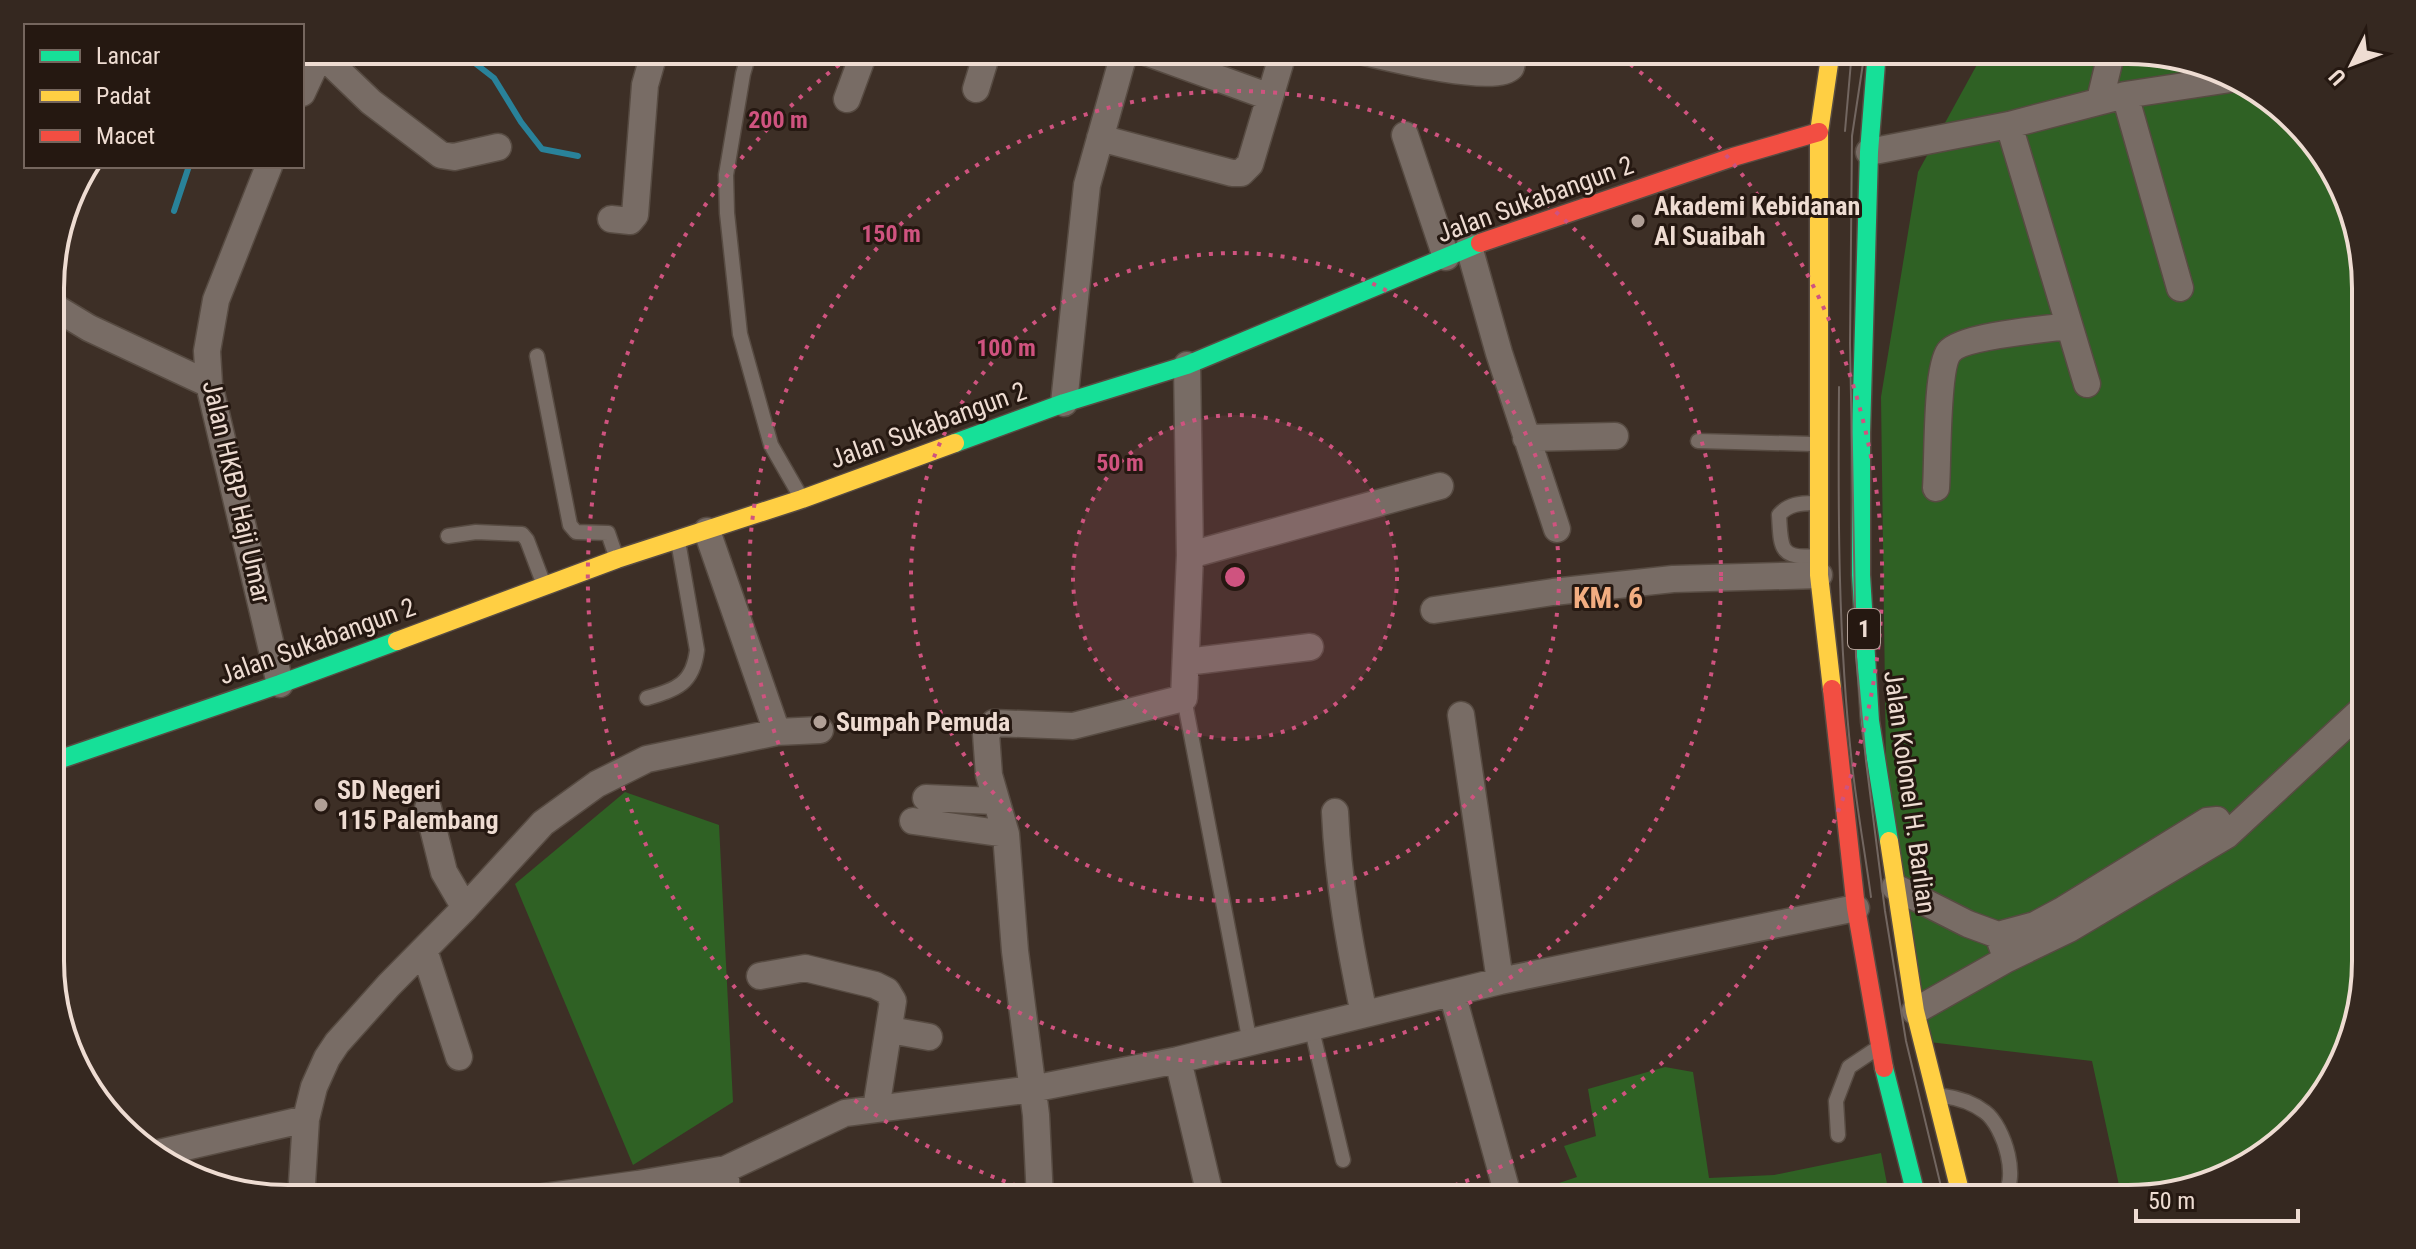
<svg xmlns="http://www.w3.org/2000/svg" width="2416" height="1249" viewBox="0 0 2416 1249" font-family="'Roboto Condensed',sans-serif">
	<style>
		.forest { fill: #2f6124 }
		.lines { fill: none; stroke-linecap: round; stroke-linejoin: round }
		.stream { stroke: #29829a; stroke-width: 6 }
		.lane-casing { stroke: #574b42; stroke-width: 17 }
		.street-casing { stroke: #574b42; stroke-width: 29 }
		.fast-casing { stroke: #574b42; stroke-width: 21 }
		.slow-casing { stroke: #574b42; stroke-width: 21 }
		.jam-casing { stroke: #574b42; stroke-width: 21 }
		.lane { stroke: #786c65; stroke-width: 14 }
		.street { stroke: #786c65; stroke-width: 26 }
		.fast { stroke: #16e098; stroke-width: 18 }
		.slow { stroke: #ffcf43; stroke-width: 18 }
		.jam { stroke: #f24e42; stroke-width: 18 }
		.tram { stroke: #726660; stroke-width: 2 }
		.ring { fill: none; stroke: #cf537f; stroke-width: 4; stroke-dasharray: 4 8 }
		.poi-dot { fill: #b09f96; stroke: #251811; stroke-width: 3 }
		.labels { text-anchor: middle; stroke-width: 6; stroke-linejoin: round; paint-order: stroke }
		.shield { fill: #251811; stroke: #b2a198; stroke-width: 2 }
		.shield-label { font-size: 24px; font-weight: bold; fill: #eedcd2 }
		.street-label { font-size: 26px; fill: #eedcd2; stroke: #251811 }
		.poi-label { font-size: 26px; font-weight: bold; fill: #eedcd2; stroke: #251811; text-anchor: start }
		.quarter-label { font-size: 30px; font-weight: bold; fill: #f2ad81; stroke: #251811 }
		.rim { fill: none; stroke: #eedcd2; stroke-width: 4 }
		.centre { fill: #cf537f; stroke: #251811; stroke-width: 4 }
		.ring-label { font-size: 24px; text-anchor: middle; font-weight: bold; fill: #cf537f; stroke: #251811; stroke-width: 6; stroke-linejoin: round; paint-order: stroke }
	</style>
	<rect width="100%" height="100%" fill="#3d2f26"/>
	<path class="forest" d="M1985 50H2128L2234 75 2326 155 2364 258 2366 961 2341 1067 2260 1159 2143 1199H2122L2092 1061 1912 1040 1886 765 1881 397 1918 172Z
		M625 792 719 825 733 1102 633 1165 515 884Z
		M1665 1067 1693 1072 1709 1178 1774 1175 1881 1153 1890 1199H1564L1559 1183 1577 1177 1564 1146 1596 1136 1588 1089Z"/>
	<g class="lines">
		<path class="stream" d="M458 50 494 78 521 122 542 149 578 156
			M174 211 189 166"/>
		<defs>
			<path id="lane" d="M750 50 743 74 726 175 727 213 740 334 771 445 802 499
				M537 356 570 525 576 532 608 533 617 559
				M1698 441 1813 444
				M1814 503C1801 503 1788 504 1779 515 1781 544 1778 560 1814 556
				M448 536 476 532 522 534 527 540 544 585
				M647 698C677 689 693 684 697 650L678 541
				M1184 698 1250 1043
				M1311 1026 1343 1160
				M1943 1096C1959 1098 1972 1102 1985 1112 2004 1126 2022 1183 2000 1199
				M1838 1135 1836 1101 1849 1067 1873 1051"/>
			<path id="street" d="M1140 50 1270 97
				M1356 50C1381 56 1495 85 1511 67L1515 50
				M320 53 371 102 441 155 454 157 498 147
				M976 89 988 50
				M302 93 322 50
				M2125 95 2237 78
				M847 99 865 50
				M2100 100 2112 50
				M2009 125 2087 384
				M1405 135 1446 257
				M1100 138 1232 173H1241L1250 164 1284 50
				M1869 152 2009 125 2125 95 2180 288
				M269 166 216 300 207 351 209 384 280 684
				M611 219 630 221 635 215 645 85 655 50
				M1469 247 1499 353 1557 529
				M51 305 89 328 209 384
				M1064 403 1087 185 1125 50
				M1526 438 1615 436
				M1936 488C1938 462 1936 369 1949 352 1961 336 2046 329 2069 326
				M707 531 777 732
				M1190 555 1440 486
				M1434 610 1553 592 1673 579 1819 575
				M1186 662 1310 647
				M1461 715 1500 981
				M926 798 995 801
				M428 808 444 872 465 908
				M1335 812C1338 881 1350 947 1364 1014
				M913 821 1006 834
				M1895 887 1968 924 1998 935 2003 949
				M1998 935 2035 925 2061 911 2207 821 2217 820 2227 835
				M424 950 459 1057
				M760 976 805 968 875 985 887 991 893 1001 876 1109
				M1452 993 1509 1199
				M1915 1011 2007 959 2069 929 2227 835 2365 707
				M890 1030 929 1037
				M1178 1060 1211 1199
				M159 1153 306 1119
				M301 1199 306 1119 314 1087 327 1058 337 1043 389 985 465 908 543 823 597 784 647 759 777 732 820 730
				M528 1199 638 1184 726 1169 845 1113 1032 1089 1178 1060 1500 981 1856 908
				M726 1199V1169
				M1040 1199 1036 1115 1015 951 1006 834 989 775 986 734 994 723 1073 726 1184 698 1190 555 1187 365"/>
			<path id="fast" d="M1877 50 1869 152 1861 433V575L1870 721 1889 841
				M955 443 1064 403 1187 365 1480 243
				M52 762 280 684 397 641
				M1884 1068 1917 1199"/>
			<path id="slow" d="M1831 50 1819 132V575L1832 689
				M397 641 617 559 802 499 955 443
				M1889 841 1915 1011 1962 1199"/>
			<path id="jam" d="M1480 243 1733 157 1819 132
				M1832 689 1856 908 1884 1068"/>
		</defs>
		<use href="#lane" class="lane-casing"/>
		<use href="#street" class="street-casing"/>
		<use href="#fast" class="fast-casing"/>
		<use href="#slow" class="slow-casing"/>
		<use href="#jam" class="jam-casing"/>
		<use href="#lane" class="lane"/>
		<use href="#street" class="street"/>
		<use href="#fast" class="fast"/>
		<use href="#slow" class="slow"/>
		<use href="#jam" class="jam"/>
		<path class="tram" d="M1865 50 1852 136 1850 344 1856 657 1866 761 1885 911 1906 1041 1944 1199
			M1845 131 1852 50
			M1839 387C1838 513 1838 639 1852 764 1857 809 1865 853 1871 897"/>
	</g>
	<circle cx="1235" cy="577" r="162" fill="#cf537f" fill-opacity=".12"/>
	<g class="ring">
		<circle cx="1235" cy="577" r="162"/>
		<circle cx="1235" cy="577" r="324"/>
		<circle cx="1235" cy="577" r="486"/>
		<path d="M1051 1197A647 647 0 0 1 859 50M1611 50A647 647 0 0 1 1419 1197"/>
	</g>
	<g class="poi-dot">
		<circle cx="1638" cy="221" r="8"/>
		<circle cx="820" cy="722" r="8"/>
		<circle cx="321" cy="805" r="8"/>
	</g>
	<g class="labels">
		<rect class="shield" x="1848" y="609" width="32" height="40" rx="6"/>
		<g class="shield-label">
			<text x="1864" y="637">1</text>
		</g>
		<g class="street-label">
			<text transform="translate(1535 199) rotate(-20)" y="9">Jalan Sukabangun 2</text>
			<text transform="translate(928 425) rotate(-20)" y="9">Jalan Sukabangun 2</text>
			<text transform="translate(237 492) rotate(77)" y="9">Jalan HKBP Haji Umar</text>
			<text transform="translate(317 641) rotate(-20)" y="9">Jalan Sukabangun 2</text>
			<text transform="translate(1910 792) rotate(82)" y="9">Jalan Kolonel H. Barlian</text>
		</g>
		<g class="poi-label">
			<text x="1654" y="215">Akademi Kebidanan<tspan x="1654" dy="30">Al Suaibah</tspan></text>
			<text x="836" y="731">Sumpah Pemuda</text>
			<text x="337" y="799">SD Negeri<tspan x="337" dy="30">115 Palembang</tspan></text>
		</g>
		<g class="quarter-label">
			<text x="1608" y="608">KM. 6</text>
		</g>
	</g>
	<path d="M0 0H2416V1249H0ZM288 64H2128A224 224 0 0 1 2352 288V961A224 224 0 0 1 2128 1185H288A224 224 0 0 1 64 961V288A224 224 0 0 1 288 64Z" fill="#352820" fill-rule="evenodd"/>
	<path class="rim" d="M288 64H2128A224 224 0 0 1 2352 288V961A224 224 0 0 1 2128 1185H288A224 224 0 0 1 64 961V288A224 224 0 0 1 288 64Z"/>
	<circle cx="1235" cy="577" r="12" class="centre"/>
	<g class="ring-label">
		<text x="778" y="128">200 m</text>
		<text x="891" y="242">150 m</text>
		<text x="1006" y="356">100 m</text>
		<text x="1120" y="471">50 m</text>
	</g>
	<rect x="24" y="24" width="280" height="144" fill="#251811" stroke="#75665e" stroke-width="2"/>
	<rect x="40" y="50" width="40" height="12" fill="#16e098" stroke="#75665e" stroke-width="2"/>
	<text x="96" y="64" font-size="24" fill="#eedcd2">Lancar</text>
	<rect x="40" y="90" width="40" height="12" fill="#ffcf43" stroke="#75665e" stroke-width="2"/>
	<text x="96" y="104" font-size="24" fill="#eedcd2">Padat</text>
	<rect x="40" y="130" width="40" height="12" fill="#f24e42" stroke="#75665e" stroke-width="2"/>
	<text x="96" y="144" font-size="24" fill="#eedcd2">Macet</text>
	<g transform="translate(2352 64) rotate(228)" stroke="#251811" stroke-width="6" paint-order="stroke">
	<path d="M0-6L14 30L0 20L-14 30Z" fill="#eedcd2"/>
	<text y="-12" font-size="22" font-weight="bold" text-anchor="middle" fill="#eedcd2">U</text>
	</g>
	<path d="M2136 1209v12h162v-12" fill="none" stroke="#eedcd2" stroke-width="4"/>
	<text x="2148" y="1209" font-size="24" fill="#eedcd2" stroke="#251811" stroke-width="6" paint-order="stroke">50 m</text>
</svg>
